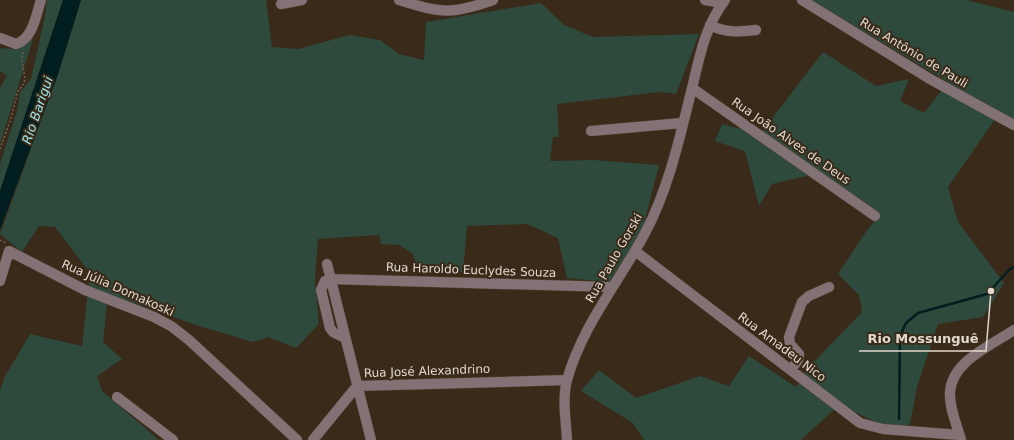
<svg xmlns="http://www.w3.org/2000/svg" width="1014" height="440" viewBox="0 0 1014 440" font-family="'DejaVu Sans',sans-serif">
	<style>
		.green { fill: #2e4a3d }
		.water { fill: #001d1f }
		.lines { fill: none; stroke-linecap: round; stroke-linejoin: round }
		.stream { stroke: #001d1f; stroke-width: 2.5 }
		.minor-casing { stroke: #544636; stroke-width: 11 }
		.path { stroke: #706354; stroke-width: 1.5; stroke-dasharray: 2 2; stroke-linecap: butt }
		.minor { stroke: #827275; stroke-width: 10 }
		.labels { text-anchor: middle; stroke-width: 4; stroke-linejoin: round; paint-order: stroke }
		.street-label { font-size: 12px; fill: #e2d8ce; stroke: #392a19 }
		.water-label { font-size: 13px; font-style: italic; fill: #9ae4ea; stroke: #392a19 }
		.leader { fill: none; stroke: #e2d8ce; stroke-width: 1.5 }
		.callout-dot { fill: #e2d8ce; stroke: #392a19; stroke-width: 1.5 }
		.callout-label { font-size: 13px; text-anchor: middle; font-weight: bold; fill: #e2d8ce; stroke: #392a19; stroke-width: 4; stroke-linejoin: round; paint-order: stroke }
	</style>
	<rect width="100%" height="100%" fill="#392a19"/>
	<path class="green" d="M47 0H63L0 191V164L17 111 20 92 31 79 45 16Z
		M81 0H266L272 47 299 49 349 35 380 40 399 54 424 60 426 22 541 3 564 25 593 37 699 34 676 94 660 92 557 104 559 137H553L550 161 593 160 659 165 642 231 609 282 567 278 558 238 527 224 467 226 463 272 417 269 413 254 399 245 381 244 379 235 318 239 315 279 319 324 296 348 268 337 253 342 199 326 108 294 103 342 122 359 97 376 102 391 159 440H0V391L4 378 30 334 82 346 90 273 55 227 39 226 22 252 0 234 58 74Z
		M812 0H967L1014 12V120L1000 112 948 187 958 222 1004 283 983 317 938 324 917 387 910 424 894 430 839 405 801 440H644L633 423 581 391 599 370 636 398 700 376 729 386 749 356 796 387 807 369 862 312 859 295 838 274 865 233 879 216 820 173 772 184 759 206 745 151 715 141 722 124 760 134 823 52 876 86 909 79 900 101 924 113 948 82Z
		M33 39 0 144V88L7 76 0 71V48L15 49 23 46Z"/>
	<path class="water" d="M63 0H81L58 74 0 230V191Z"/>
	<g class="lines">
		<path class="stream" d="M899 419 900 336 906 323 918 313 987 294 1010 269 1014 267"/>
		<defs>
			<path id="minor" d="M399 0C441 13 451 15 493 0
				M705 0 722 3
				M802 0 930 79 1014 125
				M281 4 302 0
				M710 25C725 33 739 32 756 30
				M0 38 16 44C33 39 36 15 41 0
				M692 88 875 216
				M591 131 682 123
				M635 251 860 423 883 429 959 435
				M327 264 371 440
				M0 281 9 251 85 290 154 317 171 326 189 340 297 440
				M345 338 333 332 330 328 321 290 325 281 330 279 611 287
				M791 370 798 360 799 354 790 344 789 337 802 302 809 296 829 287
				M117 397 173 440
				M313 440 357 386 567 380
				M567 440C566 421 562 399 567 380 582 326 619 282 645 233 669 189 681 132 693 84 700 54 706 25 725 0
				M961 440C957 425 949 408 950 392 952 361 992 345 1014 330"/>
		</defs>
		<use href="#minor" class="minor-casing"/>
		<path class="path" d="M0 149 11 118 18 91 23 85 25 79 22 61 23 51
			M0 240 6 243"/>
		<use href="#minor" class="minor"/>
	</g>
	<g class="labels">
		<g class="street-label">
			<text transform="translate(914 53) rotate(31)" y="4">Rua Antônio de Pauli</text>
			<text transform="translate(791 141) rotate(35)" y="4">Rua João Alves de Deus</text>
			<text transform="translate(614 258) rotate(-60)" y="4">Rua Paulo Gorski</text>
			<text transform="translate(471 270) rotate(2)" y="4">Rua Haroldo Euclydes Souza</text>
			<text transform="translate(118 288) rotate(24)" y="4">Rua Júlia Domakoski</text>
			<text transform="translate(782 347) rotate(37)" y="4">Rua Amadeu Nico</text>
			<text transform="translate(427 371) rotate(-2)" y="4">Rua José Alexandrino</text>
		</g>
		<g class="water-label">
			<text transform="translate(37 110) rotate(-71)" y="5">Rio Barigui</text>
		</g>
	</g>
	<path class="leader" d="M991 291L986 351H859"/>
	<circle class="callout-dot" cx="991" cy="291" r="4"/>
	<g class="callout-label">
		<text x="923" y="343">Rio Mossunguê</text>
	</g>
</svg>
